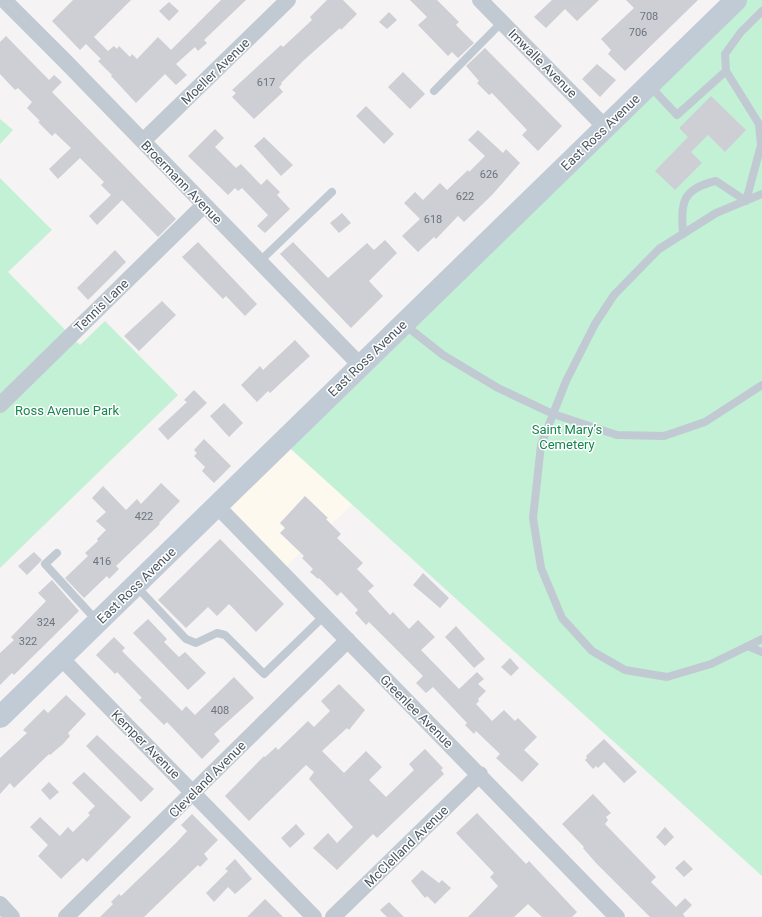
<svg xmlns="http://www.w3.org/2000/svg" width="762" height="917" viewBox="0 0 762 917" font-family="Roboto,sans-serif">
	<style>
		.commercial { fill: #fdf9ef }
		.green { fill: #c3f1d5 }
		.building { fill: #cdcfd5 }
		.lines { fill: none; stroke-linecap: round; stroke-linejoin: round }
		.lane { stroke: #c1cad2; stroke-width: 8 }
		.street { stroke: #c1cad2; stroke-width: 16 }
		.secondary { stroke: #c1cbd6; stroke-width: 22 }
		.labels { text-anchor: middle; stroke-width: 3; stroke-linejoin: round; paint-order: stroke }
		.number-label { font-size: 11px; fill: #6b747e }
		.street-label { font-size: 13px; fill: #4a5661; stroke: #fff }
		.park-label { font-size: 13px; fill: #17864f; stroke: #fff }
	</style>
	<rect width="100%" height="100%" fill="#f5f3f3"/>
	<path class="commercial" d="M282 441 353 504 281 571 217 506Z"/>
	<path class="green" d="M736 0H762V876L282 441Z
		M0 119 13 130 0 144Z
		M0 178 52 230 8 272 80 345 105 321 178 395 0 568Z"/>
	<path class="building" d="M73 0H131L94 37 108 51 114 46 117 49 119 46 130 57 132 54 137 59 158 37 171 50 221 0H246L204 40 207 43 198 51 195 47 176 64 187 75 176 85 165 74 136 103 111 76 112 75 98 61 101 59 86 44 80 50 52 21Z
		M327 0H343L357 14 341 30 340 28 303 61 281 83 282 84 279 87 283 92 254 119 232 97 236 93 232 90 281 45 283 47 312 20 310 17Z
		M410 0H437L459 22 456 25 474 43 458 58 452 52 448 56 418 25 427 17Z
		M552 0H599L577 21 565 9 546 28 534 17Z
		M626 0H698L625 71 608 54 611 50 601 39 634 8Z
		M169 2 179 11 169 21 159 11Z
		M389 12 397 20 387 29 379 22Z
		M6 36 49 80 54 75 62 82 52 92 176 219 158 237 122 200 97 225 89 216 111 195 101 185 104 182 80 158 58 179 49 169 71 148 55 133 52 136 38 122 40 121 27 108 32 102 18 88 15 90 0 74V42Z
		M485 48 562 126 538 151 522 135 527 130 492 93 489 95 477 83 479 81 466 66Z
		M597 64 616 80 600 97 582 79Z
		M403 72 425 94 410 109 388 87Z
		M711 96 746 130 725 152 708 135 691 152 702 163 675 190 655 171 688 137 679 128Z
		M366 106 394 134 384 144 356 116Z
		M215 129 224 138 215 147 236 168 241 164 261 185 267 179 280 192 277 195 290 209 265 233 257 226 268 215 242 188 238 191 235 188 228 195 188 156Z
		M478 130 503 153 506 149 520 163 492 195 464 222 458 216 436 239 434 237 418 252 402 236 420 219 404 203 415 192 423 200 440 183 447 190 468 170 469 172 485 156 468 140Z
		M264 137 293 165 281 176 254 146Z
		M342 213 351 223 339 233 330 223Z
		M385 240 397 253 369 281 383 296 351 328 280 254 293 242 328 278 367 243 374 250Z
		M198 242 257 304 245 316 226 296 223 299 182 257Z
		M115 250 126 262 88 300 77 288Z
		M162 301 176 315 139 351 124 336Z
		M295 340 310 356 270 393 268 391 257 402 241 385 260 366 263 370Z
		M194 390 207 403 168 440 158 429 187 402 184 400Z
		M224 403 243 423 229 437 210 416Z
		M204 439 231 466 214 483 202 471 205 467 194 456 197 453 194 450Z
		M161 483 180 501 159 523 160 524 116 566 119 569 109 579 107 576 84 598 65 578 88 556 85 553 98 541 97 539 106 530 96 521 106 512 92 498 103 486 126 510 137 499 141 504Z
		M305 496 328 518 326 519 341 534 337 538 363 563 357 569 374 586 368 591 390 615 393 612 409 629 418 620 435 637 421 650 459 689 477 672 484 679 478 684 486 691 478 699 479 701 476 704 492 721 504 710 515 721 518 718 537 737 524 750 539 764 522 782 496 758 500 754 476 731 474 734 465 725 467 723 433 687 426 693 416 683 423 676 369 622 366 625 355 613 358 610 341 592 337 596 319 578 318 579 310 572 313 569 302 558 304 556 280 533 285 528 280 523Z
		M220 539 284 604 256 632 229 604 217 616 208 607 186 628 158 600Z
		M34 552 42 560 27 575 18 566Z
		M423 573 449 598 440 608 413 585Z
		M52 580 79 611 14 675 12 673 0 685V653L14 640 11 637 46 601 38 593Z
		M148 619 167 639 164 642 179 657 185 652 206 673 188 690 133 633Z
		M456 626 485 659 474 668 445 637Z
		M114 637 125 648 122 651 182 711 186 706 195 715 234 677 254 698 214 734 220 741 202 759 167 722 164 725 139 700 142 698 117 672 115 674 96 655Z
		M510 658 519 668 511 676 501 667Z
		M339 684 365 710 349 730 347 728 322 751 344 773 366 751 382 767 369 780 386 797 414 770 409 764 425 749 443 768 441 770 444 774 377 838 373 834 337 870 313 848 328 833 337 843 353 827 309 779 314 772 306 765 249 821 225 796 264 756 265 757 276 747 278 750 308 721 314 727 330 711 321 701Z
		M66 695 86 714 68 733 70 736 63 744 50 755 49 754 14 788 10 783 0 794V758L27 733 23 730 44 709 48 713Z
		M97 735 154 789 141 802 86 746Z
		M604 739 637 772 624 783 604 762 598 768 596 766 593 769 585 760 587 758 586 756Z
		M84 772 131 817 87 862 83 858 61 879 38 856 48 845 30 827 40 817 60 836 68 827 73 832 90 815 88 813 95 806 72 783Z
		M49 782 59 792 50 800 41 790Z
		M593 794 611 813 606 817 608 820 605 824 656 877 651 882 676 907 685 898 692 905 683 914 685 917H650L595 862 583 848 584 847 562 824Z
		M477 813 526 864 529 861 577 912 572 917H542L528 904 514 917H468L498 886 490 877 494 873 456 833Z
		M192 814 218 840 204 854 208 859 200 867 198 865 144 917H100L113 904 111 902 119 894 121 896 176 843 187 831 181 825Z
		M296 824 305 834 290 848 281 838Z
		M665 827 674 837 665 846 656 837Z
		M235 859 252 879 235 894 228 887 214 902 206 893 228 871 225 869Z
		M684 860 693 869 684 877 675 868Z
		M422 870 439 883 442 880 451 888 435 904 427 896 425 898 411 881Z
		M265 899 283 917H247Z
		M389 902 404 917H387L380 910Z"/>
	<g class="lines">
		<path class="lane" d="M649 85 677 115 726 71
			M434 91 502 22
			M762 194 716 213 659 249 614 295 595 324 566 381 541 445 533 518 541 568 562 618 592 651 625 670 667 677 711 664 762 639
			M683 234C681 203 681 189 716 181L746 201 761 145 759 124 726 71 725 54 741 32 762 11
			M259 262 332 192
			M405 325 443 355 498 388 553 414 617 435 664 436 705 422 762 385
			M57 553 45 564 97 621
			M136 586 186 639 196 643 217 633 225 635 264 674 324 616
			M750 647 762 652"/>
		<path class="street" d="M4 0 66 62 360 365
			M480 0 605 127
			M143 141 288 0
			M0 405 204 205
			M217 506 617 917
			M61 658 314 917
			M0 904 12 917
			M66 917 348 640
			M333 917 480 774"/>
		<path class="secondary" d="M0 717 736 0"/>
	</g>
	<g class="labels">
		<g class="number-label">
			<text x="649" y="20">708</text>
			<text x="638" y="36">706</text>
			<text x="266" y="86">617</text>
			<text x="489" y="178">626</text>
			<text x="465" y="200">622</text>
			<text x="433" y="223">618</text>
			<text x="144" y="520">422</text>
			<text x="102" y="565">416</text>
			<text x="46" y="626">324</text>
			<text x="28" y="645">322</text>
			<text x="220" y="714">408</text>
		</g>
		<g class="street-label">
			<text transform="translate(543 63) rotate(45)" y="5">Imwalle Avenue</text>
			<text transform="translate(215 71) rotate(-44)" y="5">Moeller Avenue</text>
			<text transform="translate(600 132) rotate(-44)" y="5">East Ross Avenue</text>
			<text transform="translate(182 182) rotate(46)" y="5">Broermann Avenue</text>
			<text transform="translate(101 305) rotate(-44)" y="5">Tennis Lane</text>
			<text transform="translate(367 358) rotate(-44)" y="5">East Ross Avenue</text>
			<text transform="translate(136 585) rotate(-44)" y="5">East Ross Avenue</text>
			<text transform="translate(417 711) rotate(45)" y="5">Greenlee Avenue</text>
			<text transform="translate(146 744) rotate(45)" y="5">Kemper Avenue</text>
			<text transform="translate(207 779) rotate(-45)" y="5">Cleveland Avenue</text>
			<text transform="translate(406 846) rotate(-44)" y="5">McClelland Avenue</text>
		</g>
		<g class="park-label">
			<text x="67" y="415">Ross Avenue Park</text>
			<text x="567" y="434">Saint Mary’s<tspan x="567" dy="15">Cemetery</tspan></text>
		</g>
	</g>
</svg>
